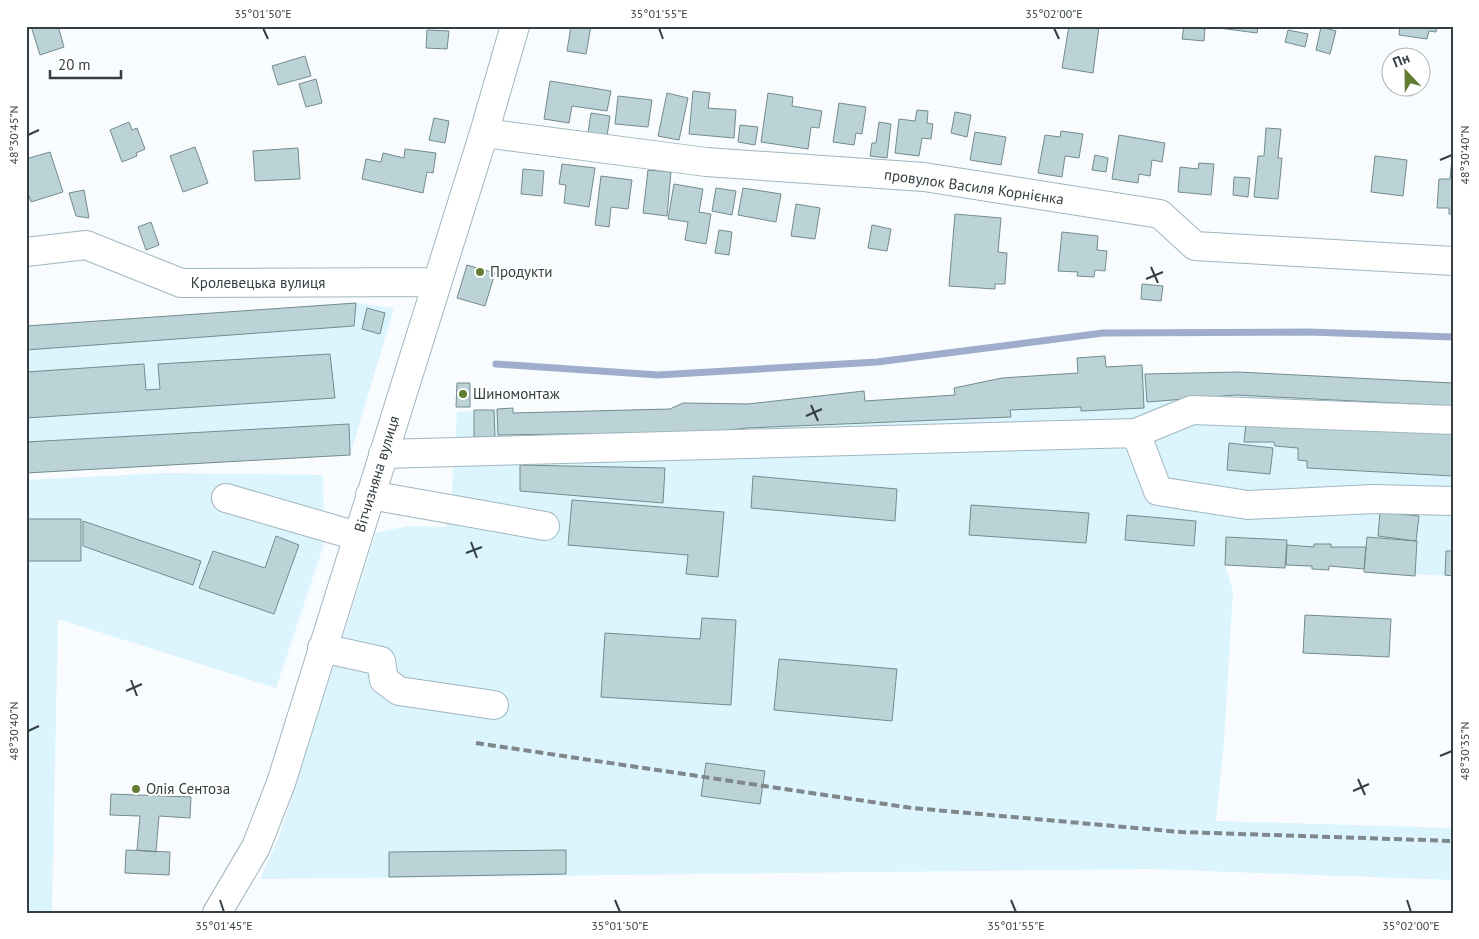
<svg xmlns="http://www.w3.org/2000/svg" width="1479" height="939" viewBox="0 0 1479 939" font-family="'PT Sans',sans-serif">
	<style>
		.built { fill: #dbf4fe }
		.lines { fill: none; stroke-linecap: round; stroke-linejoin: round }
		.stream { stroke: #9eadcb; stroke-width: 7 }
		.building { fill: #bbd3d6; stroke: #748b8d }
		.minor-casing { stroke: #a1b6bf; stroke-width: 30 }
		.minor { stroke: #fff; stroke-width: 28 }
		.rail { stroke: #80878a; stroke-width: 4; stroke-dasharray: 8 4; stroke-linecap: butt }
		.ticks { fill: none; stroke: #353e42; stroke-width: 2 }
		.poi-dot { fill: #607d32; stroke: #fff; stroke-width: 2 }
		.labels { text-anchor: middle; stroke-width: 4; stroke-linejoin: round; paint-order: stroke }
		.street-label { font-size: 15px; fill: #353e42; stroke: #fff }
		.poi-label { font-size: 15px; fill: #353e42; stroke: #fff; text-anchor: start }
		.neatline { fill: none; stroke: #353e42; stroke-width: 2 }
		.ticks-label { font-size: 12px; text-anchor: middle; fill: #353e42 }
	</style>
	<rect width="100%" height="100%" fill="#f8fcfe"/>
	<path class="built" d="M356 303 394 308 350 455 26 473V326Z
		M1105 356 1106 367 1142 365 1145 374 1238 372 1453 383V576L1364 572V569L1329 566 1328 570 1286 565 1285 568 1225 565 1233 591 1224 742 1216 821 1453 828V880L1151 869 260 879 279 837 376 533 408 526 446 527 452 490 457 412 513 408 514 413 670 409 683 403 748 404 864 391 866 401 955 395 954 388 1002 378 1077 373V358Z
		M167 473 323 475 324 544 276 688 58 619 52 911 26 912V480Z"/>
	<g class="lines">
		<path class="stream" d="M496 364 658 375 877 362 1103 333 1309 332 1453 337"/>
	</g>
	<path class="building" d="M31 26H58L64 47 40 55Z
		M571 26H591L586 54 567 51Z
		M1069 26H1099L1093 73 1062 68Z
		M1184 26 1205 29 1204 41 1182 39Z
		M1219 26H1258L1257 33 1219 28Z
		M1400 26H1437L1436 32 1429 31 1427 39 1399 35Z
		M1321 27 1336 31 1330 54 1316 50Z
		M427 30 449 31 447 49 426 48Z
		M1288 30 1308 34 1305 47 1285 42Z
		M305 56 311 76 278 85 272 66Z
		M316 79 322 103 306 107 299 84Z
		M550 81 611 91 607 111 572 106 569 123 544 119Z
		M693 91 710 93 708 108 736 110 734 138 689 134Z
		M667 93 688 98 679 140 658 136Z
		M768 93 793 97 792 106 822 111 819 128 811 127 808 149 761 142Z
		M618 96 652 100 648 127 615 124Z
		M839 103 866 107 862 134 856 133 854 145 833 142Z
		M917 110 928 111 927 123 933 124 931 139 922 138 919 156 895 153 899 119 915 121Z
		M955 112 971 115 967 137 951 133Z
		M591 113 610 116 607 136 588 133Z
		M434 118 449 121 445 143 429 140Z
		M129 122 132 130 137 128 145 149 136 153 137 156 122 162 110 130Z
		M879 122 891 124 887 158 870 156 872 143H876Z
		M740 125 758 127 755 145 738 142Z
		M1266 128 1281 129 1278 158H1282L1278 199 1254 197 1258 156H1264Z
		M1061 131 1083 134 1079 158 1065 156 1062 177 1038 173 1045 135 1060 137Z
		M975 132 1006 137 1001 165 970 160Z
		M1119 135 1165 143 1162 162 1152 160 1150 176 1139 174 1138 183 1112 179Z
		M195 147 208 183 183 192 170 156Z
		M298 148 300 179 255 181 253 151Z
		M405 149 436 153 433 173 427 172 423 193 362 179 366 159 381 162 383 153 404 158Z
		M50 152 63 192 31 202 26 187V159Z
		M1095 155 1108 158 1106 172 1092 170Z
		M1375 156 1407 160 1403 196 1371 192Z
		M1452 158H1453V214H1449V208H1437L1439 179H1450Z
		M1199 163 1214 164 1211 195 1178 192 1180 167 1198 169Z
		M562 164 595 168 589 207 564 203 566 185 559 184Z
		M523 169 544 171 542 196 521 194Z
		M648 170 671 172 667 216 643 213Z
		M601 176 632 180 628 209 611 207 609 227 595 225Z
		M1234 177 1250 178 1248 197 1233 195Z
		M674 184 703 189 699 212 711 214 706 244 685 240 688 222 668 219Z
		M716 188 736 191 732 215 712 211Z
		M743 188 781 194 776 222 738 215Z
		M84 190 89 218 76 216 69 193Z
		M796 204 820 208 815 239 791 236Z
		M955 214 1001 218 998 252 1007 253 1005 284H995V289L949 286Z
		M151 222 159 245 146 250 138 227Z
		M872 225 891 229 887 251 868 248Z
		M719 230 732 232 729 255 715 253Z
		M1062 232 1098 236 1097 250 1107 251 1105 271 1095 270 1094 277 1077 276 1078 272 1058 271Z
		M467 265 495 273 485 306 457 298Z
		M1142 284 1163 286 1161 301 1141 299Z
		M356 303 354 326 26 350V326Z
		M367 308 385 313 380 334 362 329Z
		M330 354 335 398 26 418V372L144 364 146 390 160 389 158 364Z
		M1105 356 1106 367 1142 365 1144 408 1081 411V407L1010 410 1011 417 747 428 709 432 498 435 497 409 513 408V413L670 409 683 403 748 404 864 391 865 401 955 395 954 388 1002 378 1078 373 1077 358Z
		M1238 372 1453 383V406L1236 395 1147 402 1145 374Z
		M457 383H470V407H456Z
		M474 410H494L495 437H474Z
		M1246 423 1453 432V476L1307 468V461L1298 460V448L1275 446 1274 442H1244Z
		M349 424 350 455 26 473V442Z
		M1229 443 1273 448 1270 474 1227 470Z
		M520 465 665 468 663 503 520 491Z
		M753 476 897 489 895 521 751 508Z
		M572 500 724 512 718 577 686 574 688 555 568 545Z
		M971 505 1089 513 1086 543 969 535Z
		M1380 512 1419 516 1416 541 1378 536Z
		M1127 515 1196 521 1194 546 1125 540Z
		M26 519H81V561H26Z
		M83 521 201 561 193 585 83 546Z
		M276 536 299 545 274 614 199 588 213 551 265 568Z
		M1226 537 1287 540 1285 568 1225 565Z
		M1367 537 1417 541 1415 576 1364 572Z
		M1314 544H1331V547H1366L1364 569 1329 566V570L1312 569V566L1286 565 1287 545 1314 547Z
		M1446 551H1453V576L1445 575Z
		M1305 615 1391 619 1389 657 1303 653Z
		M702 618 736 620 731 705 601 697 605 633 700 639Z
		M779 659 897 669 892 721 774 710Z
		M706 763 765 771 760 804 701 796Z
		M111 794 191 797 190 818 159 816 156 852 137 850 140 816 110 815Z
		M126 850 170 852 169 875 125 873Z
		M566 850V874L389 877V852Z"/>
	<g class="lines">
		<defs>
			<path id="minor" d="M484 133 706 162 924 177 1160 214 1195 246 1453 261
				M26 252 86 245 181 283 436 282
				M1136 433 1192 410 1453 420
				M383 454 1136 433 1158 491 1248 505 1374 499 1453 501
				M370 495 545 526
				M226 498 357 536
				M322 648 381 661 384 680 399 691 494 705
				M217 913 256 847 281 783 484 133 515 26"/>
		</defs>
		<use href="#minor" class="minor-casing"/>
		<use href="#minor" class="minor"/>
		<path class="rail" d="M476 743 912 808 1181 832 1453 841"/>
	</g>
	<path class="ticks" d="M263 28 268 39M659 28 663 39M1054 28 1059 39M28 135 39 130M1440 160 1452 155M1151 267 1158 283M1146 279 1163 272M811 405 818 421M806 416 822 409M471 542 477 558M466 553 482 547M131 680 137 696M126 691 142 684M28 731 39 726M1440 756 1452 751M1358 779 1365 795M1353 791 1369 784M220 900 224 912M615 900 620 912M1011 900 1016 912M1407 900 1411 912"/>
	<g class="poi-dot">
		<circle cx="480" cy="272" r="5"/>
		<circle cx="463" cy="394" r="5"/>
		<circle cx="136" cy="789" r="5"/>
	</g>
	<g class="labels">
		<g class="street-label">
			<text transform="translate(974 187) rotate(8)" y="5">провулок Василя Корнієнка</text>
			<text x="258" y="288">Кролевецька вулиця</text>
			<text transform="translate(377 474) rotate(-73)" y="5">Вітчизняна вулиця</text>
		</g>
		<g class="poi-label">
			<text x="490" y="277">Продукти</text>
			<text x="473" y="399">Шиномонтаж</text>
			<text x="146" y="794">Олія Сентоза</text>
		</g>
	</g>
	<rect width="1479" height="939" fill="none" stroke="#ffffff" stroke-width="55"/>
	<g transform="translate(1406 72) rotate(338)"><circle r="24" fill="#ffffff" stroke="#aeb2b3"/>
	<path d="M0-4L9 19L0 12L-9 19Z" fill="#607d32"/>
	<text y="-8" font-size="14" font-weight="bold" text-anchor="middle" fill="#353e42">Пн</text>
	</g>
	<path d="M50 70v8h71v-8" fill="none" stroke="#353e42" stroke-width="2.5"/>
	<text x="58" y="70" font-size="15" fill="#353e42" stroke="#ffffff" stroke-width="4" paint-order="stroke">20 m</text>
	<rect x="28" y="28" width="1424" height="884" class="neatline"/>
	<g class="ticks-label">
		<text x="263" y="18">35°01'50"E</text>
		<text x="659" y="18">35°01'55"E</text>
		<text x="1054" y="18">35°02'00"E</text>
		<text transform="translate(14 135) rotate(-90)" y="4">48°30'45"N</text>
		<text transform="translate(1465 155) rotate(-90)" y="4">48°30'40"N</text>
		<text transform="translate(14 731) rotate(-90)" y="4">48°30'40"N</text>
		<text transform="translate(1465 751) rotate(-90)" y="4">48°30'35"N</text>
		<text x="224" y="930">35°01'45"E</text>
		<text x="620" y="930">35°01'50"E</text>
		<text x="1016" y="930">35°01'55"E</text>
		<text x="1411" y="930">35°02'00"E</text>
	</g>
</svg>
